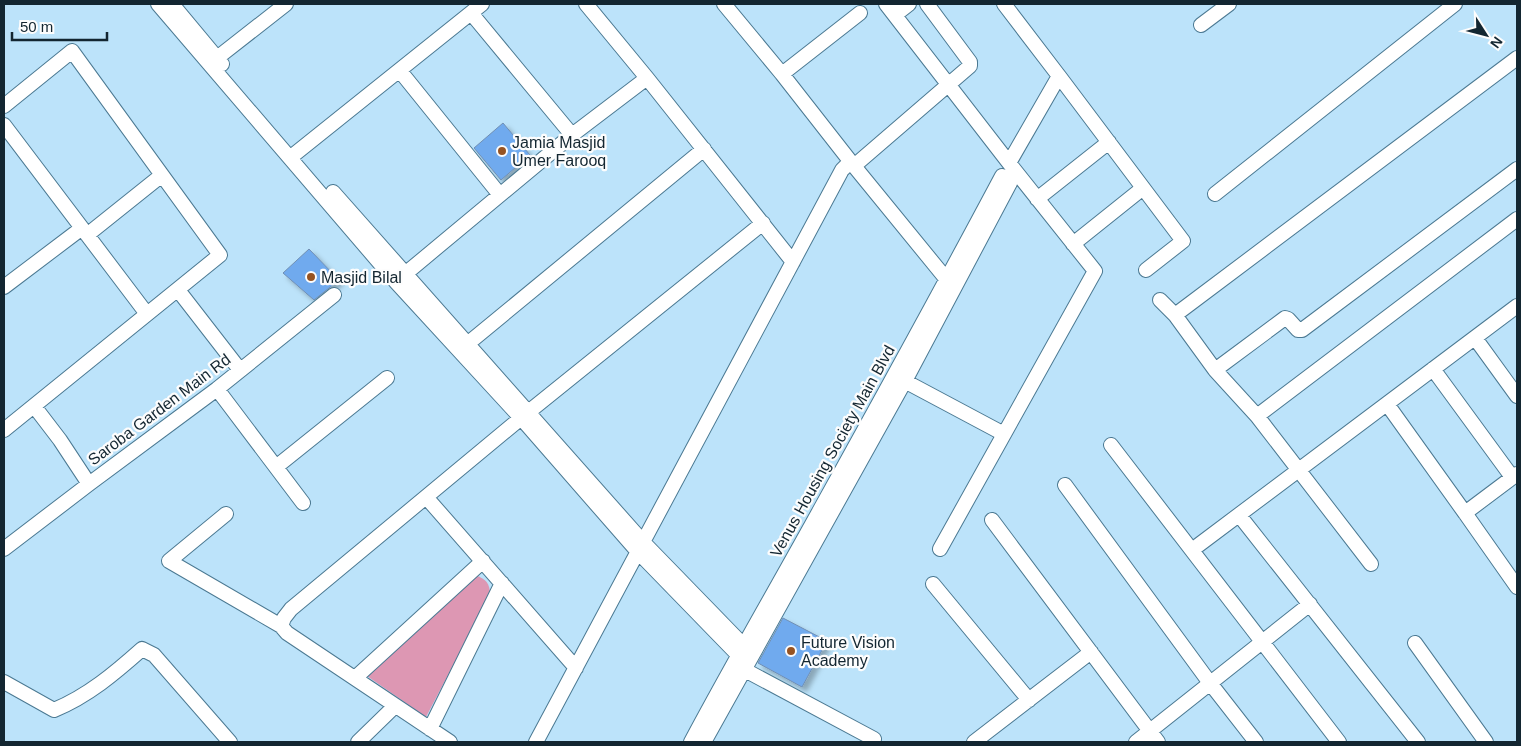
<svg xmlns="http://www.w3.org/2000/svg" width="1521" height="746" viewBox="0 0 1521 746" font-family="Helvetica,sans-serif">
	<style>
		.green { fill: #dd97b3 }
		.building { fill: #6faaee; stroke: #718fb3; filter: url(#shadow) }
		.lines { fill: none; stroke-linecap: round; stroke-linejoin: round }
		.minor-casing { stroke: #4b7992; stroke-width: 16 }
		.minor { stroke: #fff; stroke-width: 14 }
		.poi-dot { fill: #965322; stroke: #fdfdfd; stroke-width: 2 }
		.labels { text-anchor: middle; stroke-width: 4.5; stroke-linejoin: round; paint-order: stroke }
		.poi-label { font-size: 16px; fill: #132631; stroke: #fdfdfd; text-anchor: start }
		.street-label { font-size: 16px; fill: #132631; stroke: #fdfdfd }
	</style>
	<defs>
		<filter id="shadow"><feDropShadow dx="4.5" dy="4.5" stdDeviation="2.5" flood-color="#0004"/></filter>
	</defs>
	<rect width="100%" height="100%" fill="#bce3fa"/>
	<path class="green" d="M475 575C486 579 490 583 490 595L426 717 367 676Z"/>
	<path class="building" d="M503 123 530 155 501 180 474 148Z
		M309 249 339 280 314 300 283 273Z
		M783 618 827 641 802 687 758 663Z"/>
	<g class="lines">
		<defs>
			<path id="minor" d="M158 4 396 282 521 418 638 552 744 661
				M172 4 222 64
				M586 4 647 78 793 262
				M724 4 782 74 854 166 952 286
				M886 4 1009 163 1095 271 940 549
				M1004 4 1059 76 1009 163
				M471 13 572 135
				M895 15 909 4
				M1201 25 1229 4
				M212 65 217 58 286 4
				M400 71 500 195
				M782 74 860 13
				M1059 76 1183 241 1146 270
				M4 106 72 51 220 255 4 430
				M4 125 147 314
				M291 157 482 4
				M854 166 970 66V62L927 4
				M333 192 644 543 748 650
				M1215 194 1455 4
				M1037 199 1109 142
				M87 235 162 175
				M1073 244 1143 188
				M399 279 572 135 647 78
				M4 287 82 228
				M178 290 240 370
				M1160 300 1175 315 1215 370 1257 416 1371 564
				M1175 315 1517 58
				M1475 338 1517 396
				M460 350 704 149
				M1433 369 1512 477
				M1215 370 1285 318 1288 319 1298 330H1302L1517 169
				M897 377 1004 434
				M217 389 303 503
				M1387 404 1465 513
				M34 406 60 440 89 484
				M1257 416 1517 219
				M1111 445 1339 742
				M276 467 387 378
				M1517 474 1465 513 1517 587
				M1065 485 1210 683 1256 742
				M426 497 576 668
				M226 514 169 561 281 626 287 633 450 742
				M1239 515 1418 742
				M992 520 1158 742
				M4 549 89 484 217 389 334 295
				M1192 550 1517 306
				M933 584 1029 700
				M281 626 284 618 291 609 521 418 763 223
				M1415 643 1486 742
				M743 669 874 739
				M355 678 483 561
				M4 682 54 710C88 696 115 673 142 649L154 655 230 742
				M430 729 502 583
				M358 742 395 706
				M536 742 842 170 850 162
				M691 742C733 663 778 586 821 508 882 398 943 287 1002 176L1010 183 905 381 704 742
				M974 742 1091 652
				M1136 742 1310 604"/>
		</defs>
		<use href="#minor" class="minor-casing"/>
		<use href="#minor" class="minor"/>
	</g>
	<g class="poi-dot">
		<circle cx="502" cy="151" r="5"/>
		<circle cx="311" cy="277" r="5"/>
		<circle cx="791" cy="651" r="5"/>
	</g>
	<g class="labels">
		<g class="poi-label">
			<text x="512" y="148">Jamia Masjid<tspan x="512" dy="18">Umer Farooq</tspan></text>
			<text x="321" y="283">Masjid Bilal</text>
			<text x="801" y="648">Future Vision<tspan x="801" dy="18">Academy</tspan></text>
		</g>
		<g class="street-label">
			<text transform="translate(159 409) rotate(-37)" y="6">Saroba Garden Main Rd</text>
			<text transform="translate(832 451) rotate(-61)" y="6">Venus Housing Society Main Blvd</text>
		</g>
	</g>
	<rect width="1521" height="746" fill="none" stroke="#132631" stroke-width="10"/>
	<g transform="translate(1486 35) rotate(126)" stroke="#fdfdfd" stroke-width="4" paint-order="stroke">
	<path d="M0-4L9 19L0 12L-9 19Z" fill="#132631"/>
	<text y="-8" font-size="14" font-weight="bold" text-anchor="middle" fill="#132631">N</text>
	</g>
	<path d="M12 32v8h95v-8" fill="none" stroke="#132631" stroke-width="2.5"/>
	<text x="20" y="32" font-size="15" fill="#132631" stroke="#fdfdfd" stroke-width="4" paint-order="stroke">50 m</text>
</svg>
